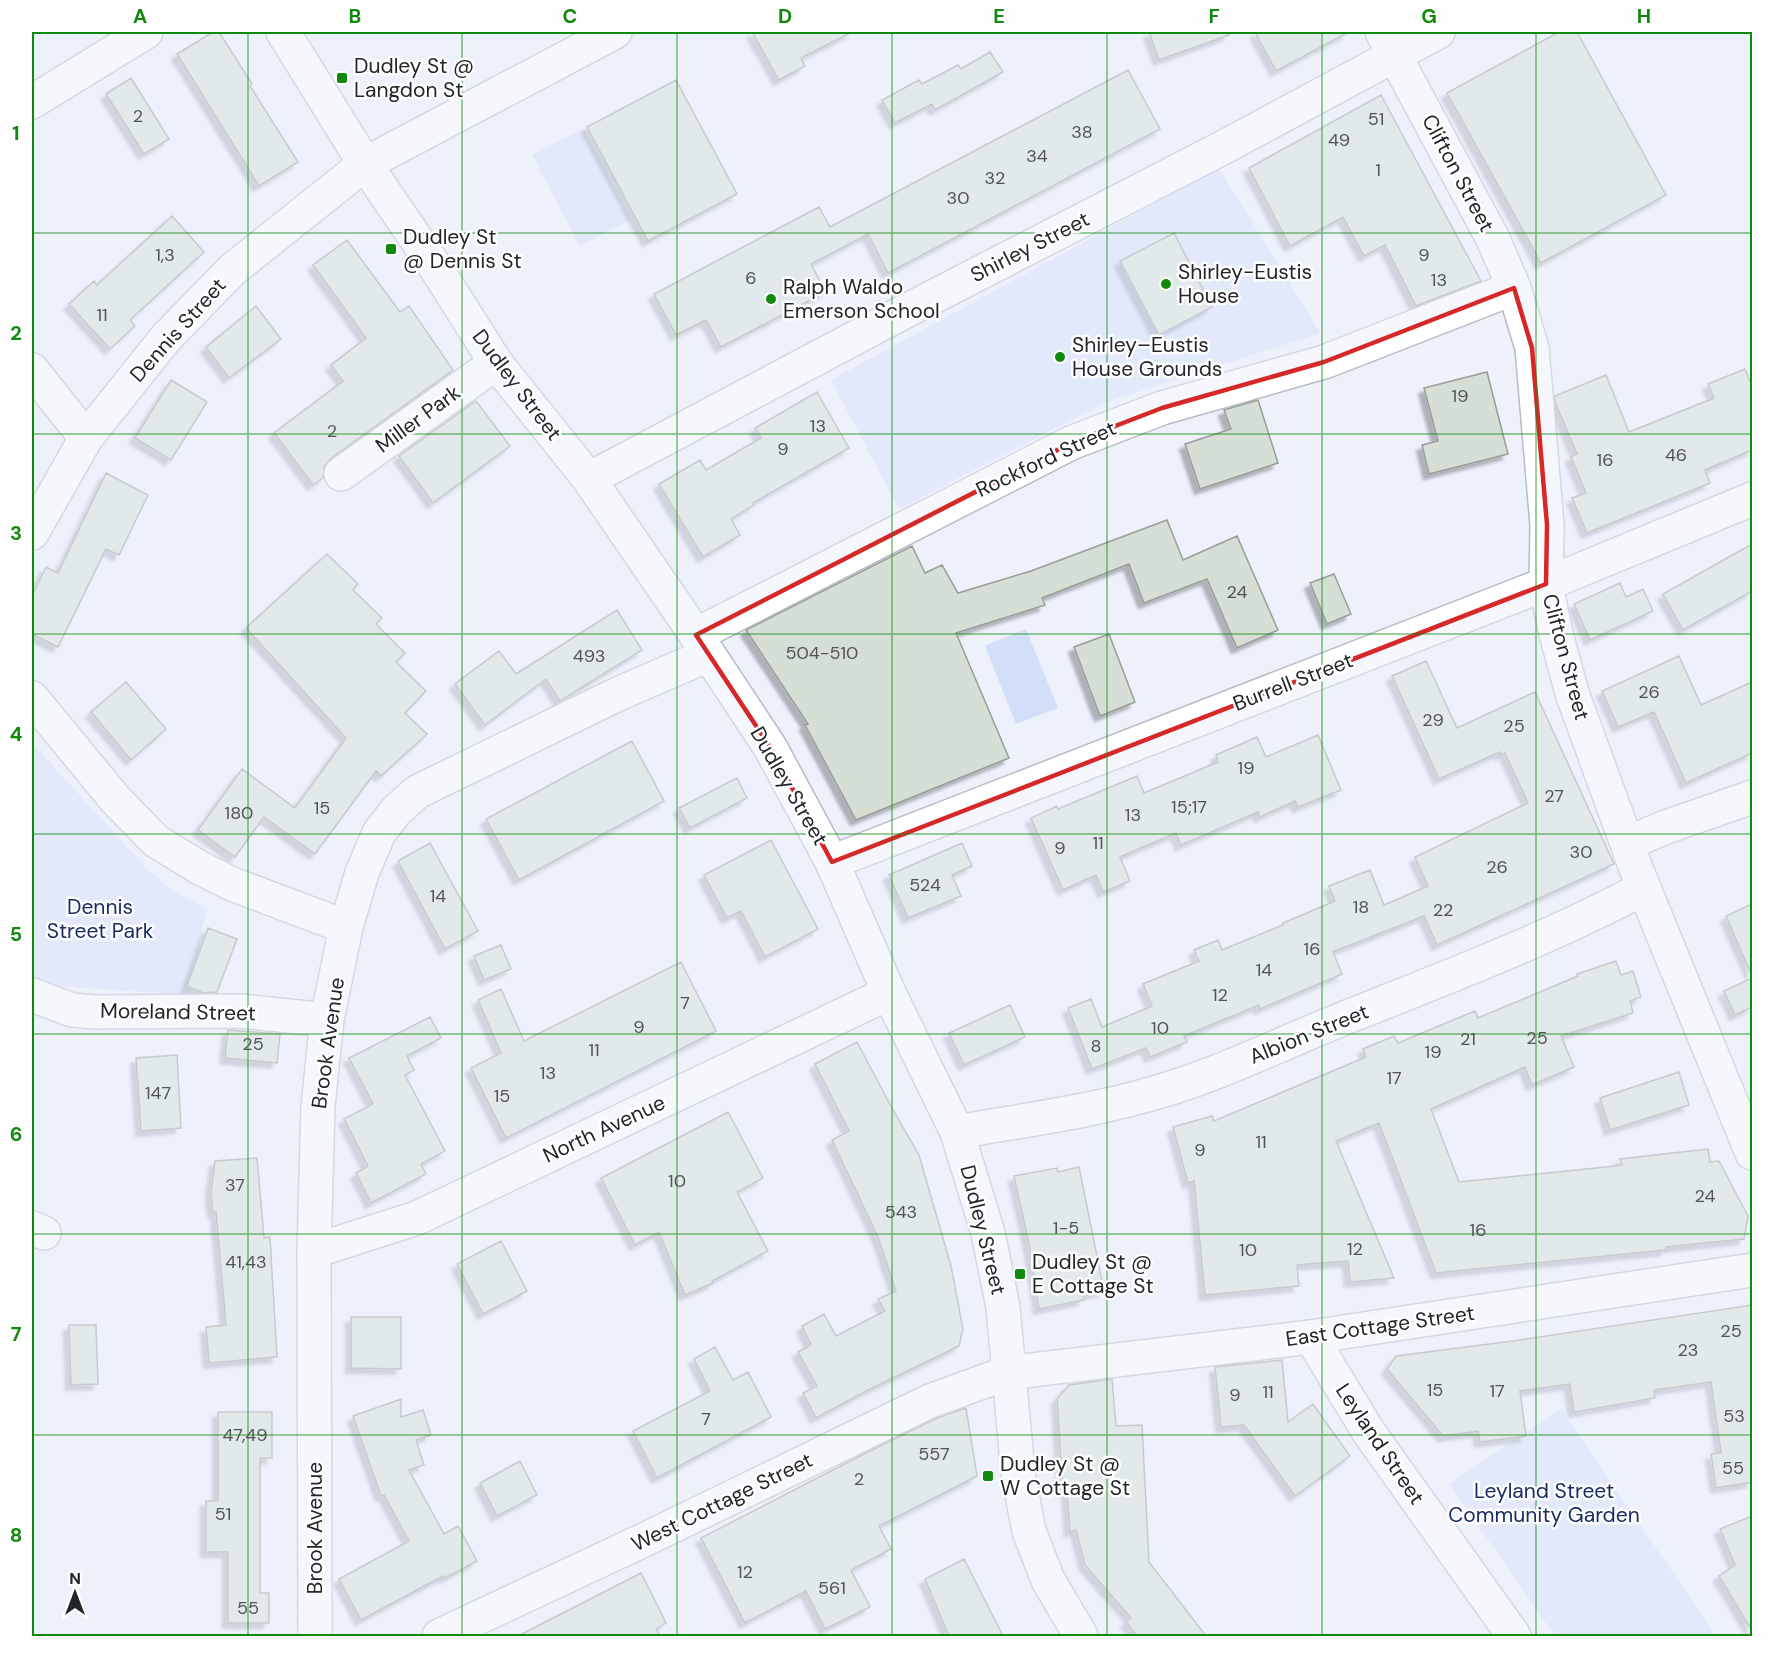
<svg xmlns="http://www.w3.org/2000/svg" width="1784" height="1668" viewBox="0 0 1784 1668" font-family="'DM Sans',sans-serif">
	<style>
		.green { fill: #d3dff8 }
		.building { fill: #d6dfd5; stroke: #969e95; stroke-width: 1.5; filter: url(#shadow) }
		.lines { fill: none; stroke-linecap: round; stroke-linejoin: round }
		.street-casing { stroke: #b6bbc5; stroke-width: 36 }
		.secondary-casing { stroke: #b6bbc5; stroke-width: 36 }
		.street { stroke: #fff; stroke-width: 33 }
		.secondary { stroke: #fff; stroke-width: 33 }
		.marked { fill: none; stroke: #d62828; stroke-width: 4.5; stroke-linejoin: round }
		.grid { fill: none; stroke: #10890d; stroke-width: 1.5; stroke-opacity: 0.55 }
		.poi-dot { fill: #10890d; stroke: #fefefe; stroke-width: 2 }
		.labels { text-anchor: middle; stroke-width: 5; stroke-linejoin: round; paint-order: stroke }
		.number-label { font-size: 18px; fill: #505454 }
		.poi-label { font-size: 21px; fill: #232529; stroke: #fefefe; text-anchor: start }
		.street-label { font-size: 21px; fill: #232529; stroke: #fefefe }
		.park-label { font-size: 21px; fill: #172d63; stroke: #fefefe }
		.neatline { fill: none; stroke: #10890d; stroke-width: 2 }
		.grid-label { font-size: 20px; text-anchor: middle; font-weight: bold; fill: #10890d }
	</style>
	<defs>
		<filter id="shadow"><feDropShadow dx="-5.5" dy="5.5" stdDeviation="1.5" flood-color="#0004"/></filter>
	</defs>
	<rect width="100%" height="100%" fill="#ecf1fc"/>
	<path class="green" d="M583 129 630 220 580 246 532 155Z
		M1219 168 1320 333 1106 402 899 509 831 380Z
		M1026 629 1058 708 1016 724 985 646Z
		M32 743 150 872 171 889 206 909 190 995 57 986 32 977Z
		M1561 1409 1716 1636H1555L1449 1484Z"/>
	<path class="building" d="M213 32H219L252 84 250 86 298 162 259 186 177 54Z
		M752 32H852L801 58 805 66 779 80Z
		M1149 32H1228L1229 35 1159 60Z
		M1255 32H1349L1276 71Z
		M1559 32H1577L1666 195 1541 263 1447 93Z
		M990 52 1003 72 935 110 932 104 895 123 882 100 919 80 922 84 958 65 961 69Z
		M1128 70 1160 129 888 273 868 234 811 264 826 292 721 347 706 320 676 335 654 294 819 207 830 227Z
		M131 78 169 139 144 154 106 94Z
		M676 80 737 194 648 241 587 127Z
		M1381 95 1481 281 1416 306 1385 245 1364 256 1343 217 1290 246 1249 168Z
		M172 216 204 252 130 320 135 326 110 349 69 304 94 281 97 285Z
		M1174 233 1212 307 1159 335 1120 261Z
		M347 240 400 312 409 306 453 370 330 459 324 467 323 478 313 485 274 433 343 381 331 365 366 338 313 265Z
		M256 306 281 339 229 378 206 347Z
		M1745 369 1752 387V450L1705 470 1710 483 1587 533 1572 498 1586 493 1571 457 1577 454 1555 402V396L1606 375 1629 432 1714 398 1708 384Z
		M1487 372 1508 454 1429 474 1422 445 1438 441 1424 388Z
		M171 380 207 402 171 460 135 438Z
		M817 392 849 448 753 503 754 505 731 519 740 535 703 557 659 484 700 460 706 470 761 438 755 428Z
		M1258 400 1278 463 1200 489 1185 444 1231 429 1224 410Z
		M476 401 510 446 433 503 399 456Z
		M106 473 148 495 119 555 106 549 58 647 32 634V596L46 567 58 573Z
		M1167 520 1183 560 1237 536 1278 630 1237 648 1207 579 1144 603 1129 564 1042 598 1045 605 956 633 1009 758 856 820 805 725 808 724 746 630 912 546 925 573 942 565 958 593 1031 571Z
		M1752 544V591L1683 630 1663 594Z
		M327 554 358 584 353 590 382 618 376 624 405 653 396 662 426 691 405 713 427 734 381 776 376 771 315 854 264 817 235 857 198 830 242 769 295 808 346 738 246 628Z
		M1334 574 1351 614 1327 624 1310 583Z
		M1620 583 1626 597 1643 589 1653 611 1590 640 1574 604Z
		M617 610 642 650 560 701 546 679 485 725 455 684 499 651 516 674Z
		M1109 634 1135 702 1100 716 1074 647Z
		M1679 656 1701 705 1752 682V753L1686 783 1654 712 1618 727 1602 691Z
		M1426 661 1457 728 1535 692 1614 864 1437 945 1424 916 1333 952 1342 974 1260 1009 1259 1005 1184 1036 1187 1042 1150 1057 1146 1048 1092 1069 1068 1008 1091 999 1102 1027 1152 1006 1143 984 1199 961 1194 950 1218 940 1222 950 1283 925V923L1335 901 1329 886 1370 870 1384 905 1428 886 1415 857 1528 803 1505 753 1501 755 1500 752 1439 779 1392 676Z
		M126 682 166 729 131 760 91 712Z
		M1318 735 1341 790 1298 807 1295 801 1260 817 1258 812 1181 845 1176 833 1120 857 1130 881 1103 892 1096 875 1063 890 1031 818 1057 806 1058 809 1137 776 1144 793 1218 762 1216 755 1257 737 1266 757Z
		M632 741 664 801 519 880 486 819Z
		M737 778 747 798 690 828 679 808Z
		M771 840 818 929 765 957 741 911 727 918 704 875Z
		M430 843 478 931 445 949 398 861Z
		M962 843 972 866 952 875 961 896 908 918 889 875Z
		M1752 904V976L1726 916Z
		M208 928 237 939 217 992 203 993 187 986Z
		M501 945 511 969 484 980 474 956Z
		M1616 961 1621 975 1633 971 1641 997 1630 1001 1633 1013 1561 1036 1574 1067 1532 1085 1525 1067 1431 1109 1459 1182 1615 1166 1622 1165 1620 1159 1708 1149 1710 1162 1719 1161 1748 1216 1744 1239 1666 1247V1250L1436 1273 1379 1123 1336 1141 1394 1278 1350 1282 1348 1261 1297 1265 1299 1286 1205 1295 1194 1181 1188 1183 1173 1127 1212 1116 1214 1121 1366 1057 1363 1049 1394 1036 1398 1043 1475 1011 1478 1018 1578 976 1577 974Z
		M681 962 716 1031 506 1138 471 1068 501 1053 478 1000 501 989 524 1041Z
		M1752 978V1007L1735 1015 1724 991Z
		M1010 1005 1025 1037 964 1065 949 1033Z
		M430 1017 441 1038 407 1056 414 1070 405 1075 445 1151 421 1164 426 1174 371 1203 356 1173 368 1166 344 1119 373 1104 349 1058Z
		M228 1030 280 1034 277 1063 225 1058Z
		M857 1042 893 1110 919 1155 951 1266 963 1329 959 1346 866 1391 816 1418 803 1393 817 1386 798 1352 811 1345 802 1326 824 1314 836 1336 885 1311 878 1299 896 1291 878 1237 832 1140 849 1131 815 1064Z
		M177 1055 181 1128 141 1131 136 1058Z
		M1679 1072 1689 1105 1610 1130 1600 1098Z
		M728 1112 763 1178 737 1192 768 1251 712 1281 713 1283 685 1295 659 1232 635 1245 601 1178Z
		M257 1158 264 1238 270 1237 277 1357 209 1363 206 1327 226 1325 216 1212H213L211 1193 215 1161Z
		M1079 1167 1104 1291 1083 1295 1084 1300 1039 1309 1029 1244 1014 1176 1057 1168 1058 1172Z
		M501 1241 527 1291 483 1314 457 1264Z
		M1752 1305V1482L1716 1488 1711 1454 1721 1453 1711 1382 1654 1390 1655 1398 1574 1412 1570 1384 1520 1391 1526 1436 1480 1442 1478 1431 1443 1436 1387 1369 1396 1356 1513 1341Z
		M351 1317H401V1369L351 1368Z
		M69 1325H96L98 1384 71 1385Z
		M715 1347 733 1380 748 1372 771 1417 657 1478 633 1431 710 1391 694 1359Z
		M1282 1360 1288 1422 1313 1404 1350 1456 1295 1496 1244 1425 1221 1427 1215 1367Z
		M1112 1379 1116 1426 1142 1425 1149 1562 1206 1636H1137L1126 1622 1131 1618 1085 1565 1076 1530 1070 1532 1067 1491H1063L1057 1399 1069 1385Z
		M401 1399V1417L423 1410 431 1435 416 1440 424 1465 409 1470 444 1534 458 1526 477 1561 445 1578 443 1576 361 1620 339 1579 409 1541 384 1495 381 1496 353 1416Z
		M966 1408 977 1476 879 1526 891 1549 851 1570 870 1607 825 1629 806 1591 745 1623 701 1538 860 1456 937 1418Z
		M218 1412H272V1458H260V1593H269V1623H228V1552H206V1501H218Z
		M520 1461 537 1495 497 1516 480 1483Z
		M1752 1516V1631L1719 1576 1735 1565 1720 1529Z
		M964 1559 1003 1636H949L925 1579Z
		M641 1573 666 1623 656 1629 660 1636H518Z"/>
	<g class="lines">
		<defs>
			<path id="street" d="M1382 32 1493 239 1514 288 1532 348 1547 525 1546 584 1555 630 1572 693 1637 871 1752 1153
				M32 102 146 32
				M32 370 86 438
				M341 474 496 363
				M589 479 902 313 1226 146 1438 32
				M32 533 86 438 165 339 232 270 365 164 615 32
				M696 635 1071 443 1162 408 1324 362 1514 288
				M32 698 115 799 156 841 200 868 232 884 346 927
				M1628 843 1666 827 1752 797
				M832 862 1546 584 1752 499
				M32 995 72 1010 95 1012 241 1011 327 1020
				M957 1132C1023 1120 1090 1112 1154 1093 1218 1075 1278 1045 1340 1020 1442 979 1547 940 1644 888
				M32 1228 44 1233
				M314 1251 417 1218 889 993
				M1311 1337 1368 1431 1514 1636
				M315 1636 314 1251 318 1106 327 1020 346 927 362 873 379 833 396 811 417 792 618 694 708 655"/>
			<path id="secondary" d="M283 32 365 164 434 265 496 363 589 479 696 635 770 747 832 862 889 993 957 1132 988 1233 1003 1307 1018 1473 1029 1531 1048 1580 1081 1636
				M439 1636 646 1539 930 1401 1007 1373 1311 1337 1752 1270"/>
		</defs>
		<use href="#street" class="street-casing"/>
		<use href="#secondary" class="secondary-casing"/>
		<use href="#street" class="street"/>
		<use href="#secondary" class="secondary"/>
	</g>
	<path d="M0 0H1784V1668H0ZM1514 288 1532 348 1547 525 1546 584 832 862 770 747 696 635 1071 443 1162 408 1324 362Z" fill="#ecf1fc" fill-opacity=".55" fill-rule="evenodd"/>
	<path class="marked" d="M1514 288 1532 348 1547 525 1546 584 832 862 770 747 696 635 1071 443 1162 408 1324 362Z"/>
	<path class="grid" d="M248 32V1636M462 32V1636M677 32V1636M892 32V1636M1107 32V1636M1322 32V1636M1536 32V1636M32 233H1752M32 434H1752M32 634H1752M32 834H1752M32 1034H1752M32 1234H1752M32 1435H1752"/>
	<g class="poi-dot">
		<rect x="336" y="72" width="12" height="12" rx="3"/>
		<rect x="385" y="243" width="12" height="12" rx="3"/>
		<circle cx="1166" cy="284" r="6"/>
		<circle cx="771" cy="299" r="6"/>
		<circle cx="1060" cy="357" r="6"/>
		<rect x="1014" y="1268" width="12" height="12" rx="3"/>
		<rect x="982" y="1470" width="12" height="12" rx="3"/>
	</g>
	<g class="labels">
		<g class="number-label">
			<text x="138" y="122">2</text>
			<text x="1376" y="125">51</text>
			<text x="1082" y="138">38</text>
			<text x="1339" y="146">49</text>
			<text x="1037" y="162">34</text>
			<text x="1378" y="176">1</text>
			<text x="995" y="184">32</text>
			<text x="958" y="204">30</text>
			<text x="165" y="261">1,3</text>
			<text x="1424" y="261">9</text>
			<text x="751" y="284">6</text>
			<text x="1439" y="286">13</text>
			<text x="102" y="321">11</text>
			<text x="1460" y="402">19</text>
			<text x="818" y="432">13</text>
			<text x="332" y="437">2</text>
			<text x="783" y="455">9</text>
			<text x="1676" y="461">46</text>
			<text x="1605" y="466">16</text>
			<text x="1237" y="598">24</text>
			<text x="822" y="659">504-510</text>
			<text x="589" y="662">493</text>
			<text x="1649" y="698">26</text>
			<text x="1433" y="726">29</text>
			<text x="1514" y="732">25</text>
			<text x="1246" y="774">19</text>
			<text x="1554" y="802">27</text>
			<text x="1189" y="813">15;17</text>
			<text x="322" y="814">15</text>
			<text x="239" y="819">180</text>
			<text x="1133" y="821">13</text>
			<text x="1098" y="849">11</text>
			<text x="1060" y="854">9</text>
			<text x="1581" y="858">30</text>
			<text x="1497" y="873">26</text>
			<text x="925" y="891">524</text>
			<text x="438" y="902">14</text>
			<text x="1361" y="913">18</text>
			<text x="1443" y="916">22</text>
			<text x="1312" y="955">16</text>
			<text x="1264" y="976">14</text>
			<text x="1220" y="1001">12</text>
			<text x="685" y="1009">7</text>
			<text x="639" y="1033">9</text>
			<text x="1160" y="1034">10</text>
			<text x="1537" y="1044">25</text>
			<text x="1468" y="1045">21</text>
			<text x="253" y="1050">25</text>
			<text x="1096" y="1052">8</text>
			<text x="594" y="1056">11</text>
			<text x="1433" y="1058">19</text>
			<text x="548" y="1079">13</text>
			<text x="1394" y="1084">17</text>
			<text x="158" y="1099">147</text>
			<text x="502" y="1102">15</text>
			<text x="1261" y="1148">11</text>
			<text x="1200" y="1156">9</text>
			<text x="677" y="1187">10</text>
			<text x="235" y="1191">37</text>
			<text x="1705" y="1202">24</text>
			<text x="901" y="1218">543</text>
			<text x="1066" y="1234">1-5</text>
			<text x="1478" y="1236">16</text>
			<text x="1355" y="1255">12</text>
			<text x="1248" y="1256">10</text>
			<text x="246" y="1268">41,43</text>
			<text x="1731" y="1337">25</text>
			<text x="1688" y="1356">23</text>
			<text x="1435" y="1396">15</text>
			<text x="1497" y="1397">17</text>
			<text x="1268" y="1398">11</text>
			<text x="1235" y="1401">9</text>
			<text x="1734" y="1422">53</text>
			<text x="706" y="1425">7</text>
			<text x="245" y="1441">47,49</text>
			<text x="934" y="1460">557</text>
			<text x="1733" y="1474">55</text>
			<text x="859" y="1485">2</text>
			<text x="223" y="1520">51</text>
			<text x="745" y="1578">12</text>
			<text x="832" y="1594">561</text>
			<text x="248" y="1614">55</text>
		</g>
		<g class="poi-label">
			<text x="354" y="73">Dudley St @<tspan x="354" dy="24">Langdon St</tspan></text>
			<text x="403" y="244">Dudley St<tspan x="403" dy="24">@ Dennis St</tspan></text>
			<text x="1178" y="279">Shirley-Eustis<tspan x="1178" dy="24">House</tspan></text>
			<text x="783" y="294">Ralph Waldo<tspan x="783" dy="24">Emerson School</tspan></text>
			<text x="1072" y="352">Shirley–Eustis<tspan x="1072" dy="24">House Grounds</tspan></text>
			<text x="1032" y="1269">Dudley St @<tspan x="1032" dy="24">E Cottage St</tspan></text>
			<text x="1000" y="1471">Dudley St @<tspan x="1000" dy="24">W Cottage St</tspan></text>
		</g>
		<g class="street-label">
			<text transform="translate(1458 173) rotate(62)" y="7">Clifton Street</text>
			<text transform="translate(1030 247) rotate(-27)" y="7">Shirley Street</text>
			<text transform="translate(178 330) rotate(-48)" y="7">Dennis Street</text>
			<text transform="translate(517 385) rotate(53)" y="7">Dudley Street</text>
			<text transform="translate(418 419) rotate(-36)" y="7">Miller Park</text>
			<text transform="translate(1046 459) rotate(-25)" y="7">Rockford Street</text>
			<text transform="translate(1566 657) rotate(75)" y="7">Clifton Street</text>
			<text transform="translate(1293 682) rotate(-21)" y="7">Burrell Street</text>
			<text transform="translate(789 786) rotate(60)" y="7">Dudley Street</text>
			<text transform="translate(178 1012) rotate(1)" y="7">Moreland Street</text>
			<text transform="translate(1309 1034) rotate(-22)" y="7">Albion Street</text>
			<text transform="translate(328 1043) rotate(-82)" y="7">Brook Avenue</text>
			<text transform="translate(604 1129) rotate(-25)" y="7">North Avenue</text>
			<text transform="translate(983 1230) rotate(76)" y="7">Dudley Street</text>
			<text transform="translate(1380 1326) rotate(-8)" y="7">East Cottage Street</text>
			<text transform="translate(1380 1444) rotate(56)" y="7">Leyland Street</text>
			<text transform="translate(722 1502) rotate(-26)" y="7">West Cottage Street</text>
			<text transform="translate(315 1528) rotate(-90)" y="7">Brook Avenue</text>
		</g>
		<g class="park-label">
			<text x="100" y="914">Dennis<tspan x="100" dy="24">Street Park</tspan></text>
			<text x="1544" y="1498">Leyland Street<tspan x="1544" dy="24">Community Garden</tspan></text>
		</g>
	</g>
	<rect width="1784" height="1668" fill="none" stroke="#fefefe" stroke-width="66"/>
	<g transform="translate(75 1593)" stroke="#fefefe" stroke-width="4.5" paint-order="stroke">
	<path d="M0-4.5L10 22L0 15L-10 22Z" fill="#232529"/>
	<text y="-9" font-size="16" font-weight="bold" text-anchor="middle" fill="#232529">N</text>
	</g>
	<rect x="33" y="33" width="1718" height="1602" class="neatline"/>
	<g class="grid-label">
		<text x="140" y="23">A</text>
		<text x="355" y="23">B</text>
		<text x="570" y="23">C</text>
		<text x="785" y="23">D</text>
		<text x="999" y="23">E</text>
		<text x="1214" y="23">F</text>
		<text x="1429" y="23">G</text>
		<text x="1644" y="23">H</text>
		<text x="16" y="140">1</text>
		<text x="16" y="340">2</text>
		<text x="16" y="540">3</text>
		<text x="16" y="741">4</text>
		<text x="16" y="941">5</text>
		<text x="16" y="1141">6</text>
		<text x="16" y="1341">7</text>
		<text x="16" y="1542">8</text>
	</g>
</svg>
